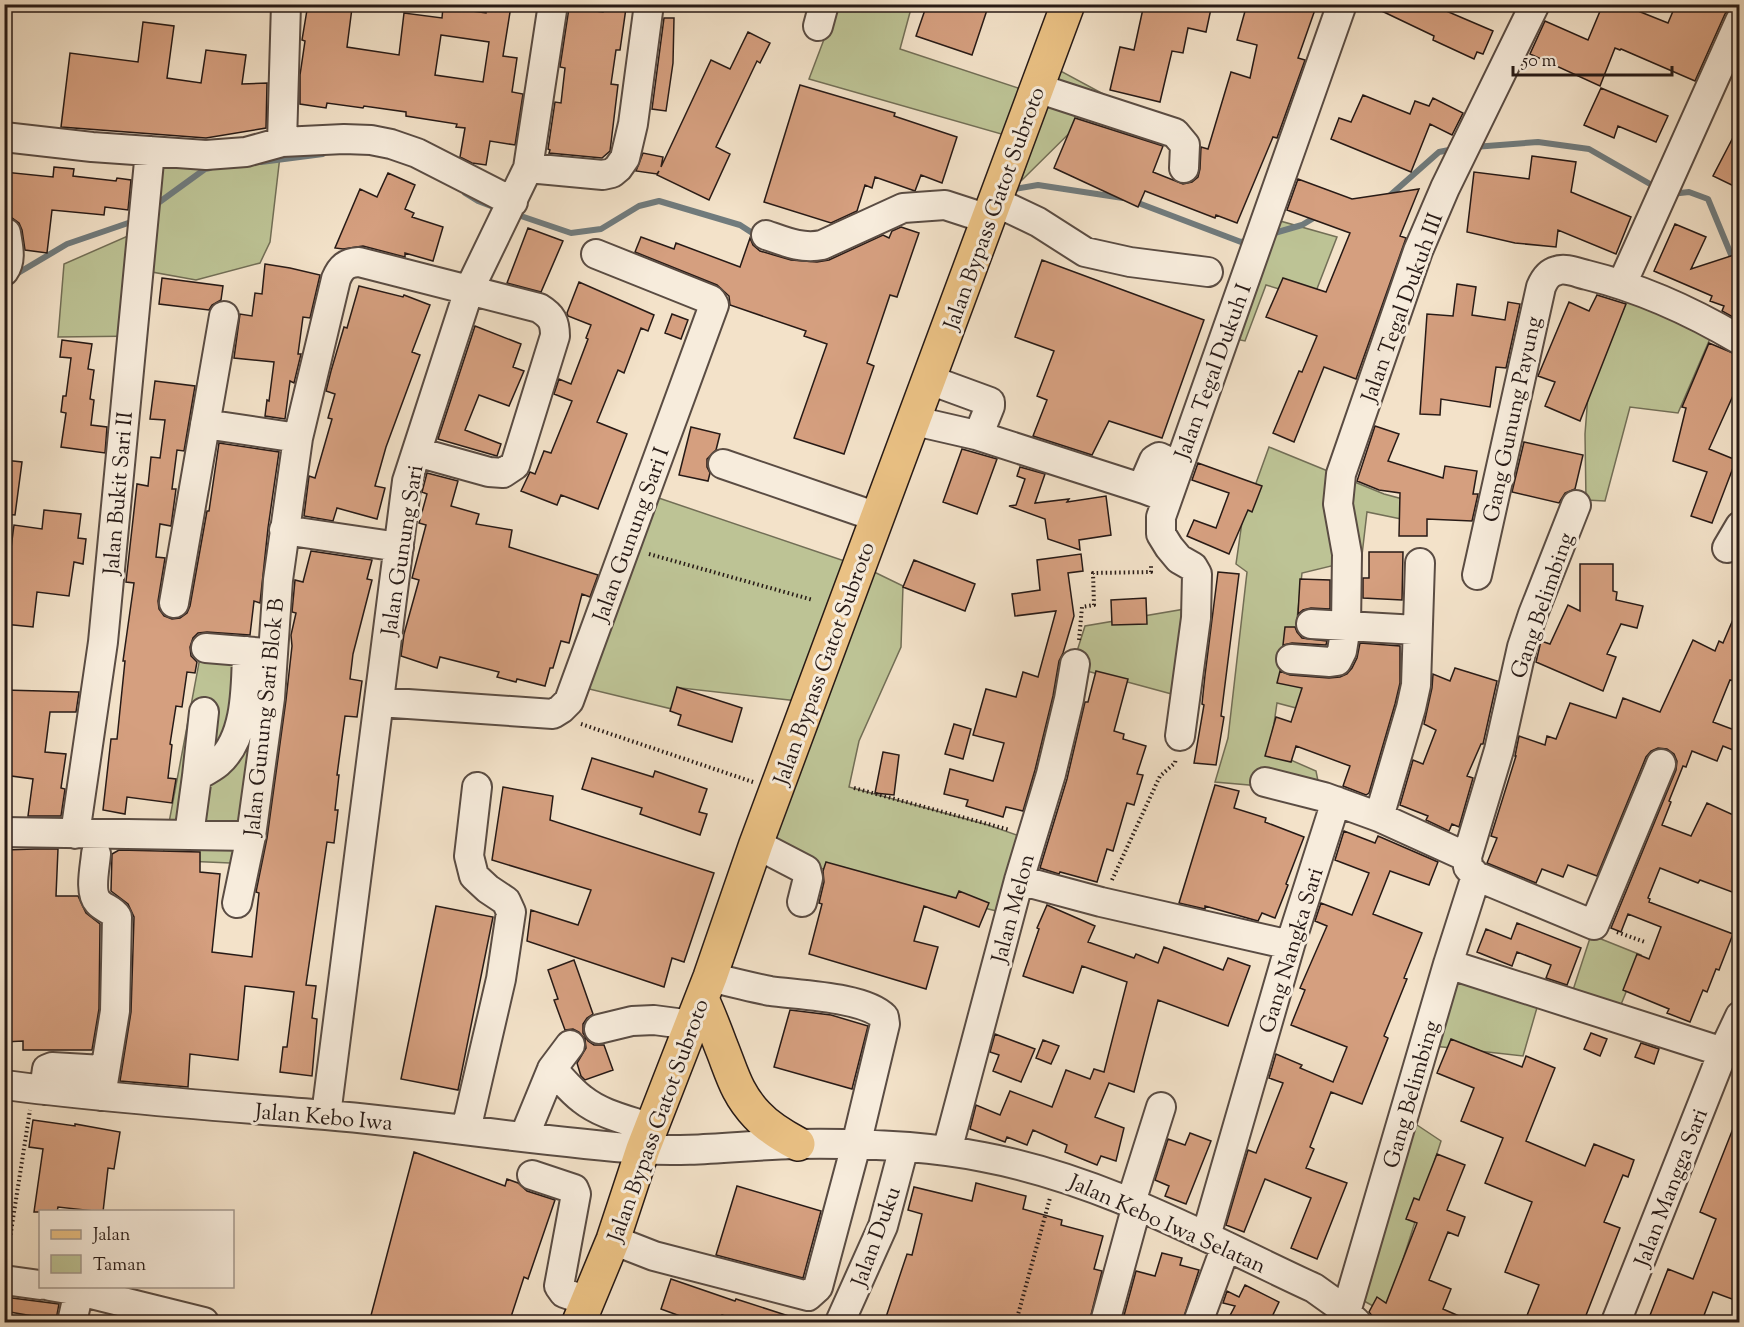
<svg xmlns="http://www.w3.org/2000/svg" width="1744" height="1327" viewBox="0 0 1744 1327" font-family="'Sorts Mill Goudy',serif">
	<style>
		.green { fill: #bdc395; stroke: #726e56; stroke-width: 1.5 }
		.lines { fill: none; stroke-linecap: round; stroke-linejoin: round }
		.stream { stroke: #707b7d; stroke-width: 6 }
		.building { fill: #d59f7f; stroke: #271a16; stroke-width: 1.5; fill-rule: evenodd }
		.minor-casing { stroke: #5a4c43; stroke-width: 32 }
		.major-casing { stroke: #271a16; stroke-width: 36 }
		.path { stroke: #271a16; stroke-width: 4; stroke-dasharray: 1.5 3; stroke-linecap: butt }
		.minor { stroke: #f7ecdc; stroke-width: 28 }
		.major { stroke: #eac184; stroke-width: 33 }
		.labels { text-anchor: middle; stroke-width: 6; stroke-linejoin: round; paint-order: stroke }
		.street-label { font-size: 22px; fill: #271a16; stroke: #f7ecdc }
	</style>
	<rect width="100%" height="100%" fill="#f3e2c9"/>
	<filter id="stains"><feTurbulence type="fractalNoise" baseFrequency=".00333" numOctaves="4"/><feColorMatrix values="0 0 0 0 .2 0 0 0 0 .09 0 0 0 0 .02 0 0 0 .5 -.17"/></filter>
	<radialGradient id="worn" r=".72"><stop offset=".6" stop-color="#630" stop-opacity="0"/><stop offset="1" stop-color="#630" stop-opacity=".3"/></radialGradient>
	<path class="green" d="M837 5H912L900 49 1048 98 1057 69 1107 96 1021 181 1033 143 809 79Z
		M157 153 280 156 270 242 260 263 196 280 146 271 141 336 58 337 64 264 144 229Z
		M1259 215 1337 237 1313 299 1266 285 1245 341 1220 336Z
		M1631 291 1715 327 1678 413 1630 407 1605 501 1586 500 1585 434 1588 395Z
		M1269 447 1384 494 1410 501 1425 524 1367 512 1357 598 1335 565 1302 573 1296 628 1288 668 1309 678 1300 709 1277 703 1270 751 1316 771 1320 791 1215 782 1228 738 1247 572 1236 564 1242 522Z
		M644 493 868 569 903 586 901 647 859 741 849 787 988 825 1025 838 1013 915 766 855 816 703 681 688 672 709 581 687Z
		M1191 608 1179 696 1072 667 1085 626Z
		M201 652 286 667 253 864 162 860Z
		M1591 935 1641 955 1620 1007 1573 990Z
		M1545 980 1523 1056 1434 1046 1453 983Z
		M1405 1117 1441 1141 1398 1275 1402 1322 1364 1301Z"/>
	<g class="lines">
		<path class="stream" d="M1474 147 1538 142 1589 149 1657 188
			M261 162 323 154
			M1009 190 1038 185 1123 198
			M465 193 478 201 491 206
			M1671 194 1689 192 1708 199 1732 257 1737 260
			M1387 198 1439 152 1454 149
			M1133 201 1241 242 1250 240
			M154 206 205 169 210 168
			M515 214 571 233 601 229 639 206 659 201 740 225 757 236
			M1271 234 1302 225 1317 216
			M13 276 67 244 134 221"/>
	</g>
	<path class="building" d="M308 4 352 8 347 47 399 55 404 13 442 18 443 7 486 13 487 4 511 6 503 56 517 58 512 92 523 94 515 145 490 141 486 165 472 163 460 157 465 128 456 127 457 124 406 116V112L364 106 363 108 327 103 326 108 300 104V75L305 41 302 40ZM441 35 489 42 483 82 435 75Z
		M604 4 626 8 620 50H616L611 84 618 85 610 151 602 158 549 153 550 150 548 149 555 102 561 103 565 68 560 67 569 8 603 12Z
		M927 4H989L972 55 916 36Z
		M1144 4H1212L1206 32 1188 28 1183 53 1172 51 1160 102 1110 90 1120 47 1134 50Z
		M1247 4H1317L1298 58 1305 60 1277 138 1273 137 1237 223 1216 215 1215 218 1145 191 1138 207 1054 168 1075 118 1163 146 1153 172 1183 184 1192 182 1198 177 1200 169 1201 147 1208 149 1231 72 1250 78 1257 45 1237 40Z
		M1367 4H1430L1493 31 1483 54 1477 52 1474 59 1433 40 1434 36Z
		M1603 4H1640L1638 11 1668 23 1676 4H1736L1725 14 1695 81 1621 49 1620 50 1615 48 1600 86 1530 54 1545 21 1588 40Z
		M664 18H674L673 63 666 111 652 109Z
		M143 22 174 26 167 78 201 83 206 50 246 55 242 84 267 83 266 128 206 138 61 127 70 53 138 62Z
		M748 32 770 43 760 63 757 61 716 147 730 154 709 200 657 175 659 171 657 174 636 171 643 153 663 157 661 167 711 60 730 69Z
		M800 85 895 113 894 116 957 137 942 183 921 175 915 191 875 177 872 188 865 185 857 211 831 223 764 202Z
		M1601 88 1668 116 1656 142 1618 126 1614 138 1584 125Z
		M1363 95 1410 114 1415 101 1429 106 1433 98 1463 113 1452 135 1430 124 1411 172 1331 139 1339 118 1351 122Z
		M1740 124V189L1713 176Z
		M1532 156 1576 162 1571 192 1631 217 1616 254 1558 230 1556 247 1515 243 1467 232 1474 172 1529 179Z
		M54 167 74 169 73 176 116 181 117 178 131 180 128 210 105 207 104 215 52 210 47 253 25 250 22 230 19 223 12 218 4 217V172L53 177Z
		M388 173 415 185 405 209 414 213 412 217 443 227 433 261 405 253V257L363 246 343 249 335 248 360 189 377 197Z
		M1298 179 1352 199 1419 189 1400 236 1406 238 1356 379 1324 367 1294 442 1273 433 1299 371 1302 372 1317 336 1266 317 1283 278 1326 292 1350 233 1287 210Z
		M1675 224 1706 237 1691 269 1740 253V321L1722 311 1724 306 1710 301 1712 296 1654 271Z
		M901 227 919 233 897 297 890 295 867 363 874 366 844 454 794 438 827 344 804 336 806 331 730 305 729 296 717 285 635 252 641 237 674 249 676 243 740 267 750 238 753 245 760 251 791 260 817 262 829 260 883 235 889 238 892 231Z
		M528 228 563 241 541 292 507 283Z
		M1042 260 1204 320 1162 438 1109 421 1092 455 1033 436 1047 400 1037 396 1054 351 1015 337Z
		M265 264 290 268 320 275 310 318 303 317 298 354H301L294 383 290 381 285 419 265 416 267 400 269 401 274 362 234 358 240 314 252 316 255 293 262 294Z
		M162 278 223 286 221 300 212 305 209 310 159 304Z
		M579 282 654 315 648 331 641 328 624 373 618 370 597 422 627 434 598 509 561 495 557 505 521 491 530 472 535 474 544 451 551 453 572 401 554 394 559 379 571 384 588 339 586 338 591 325 568 316 567 313Z
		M1457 284 1476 287 1472 315 1505 320 1508 302 1520 304 1506 368 1496 367 1490 407 1441 399 1440 415 1420 414 1427 314 1453 316Z
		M359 286 403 297 404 295 430 305 412 352 420 355 386 447 375 486 385 488 377 519 337 508 333 521 304 516 309 476 315 478 332 419 328 418 335 394 326 391 331 371 344 327 347 328Z
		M1597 295 1626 304 1580 421 1545 406 1555 382 1538 376 1569 302 1589 311Z
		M672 314 688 320 681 339 665 333Z
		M475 326 521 344 513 367 524 371 509 406 479 395 465 430 501 444 497 456 438 439Z
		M62 340 92 344 88 369 94 370 90 399 94 400 91 425 107 427 105 453 61 447 66 413 61 412 63 396H66L71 358 60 357Z
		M1709 343 1740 356V380L1709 449 1736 460 1712 523 1691 516 1707 472 1673 461 1686 408 1682 407Z
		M155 381 195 386 184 451 177 450 172 489H176L171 526 160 524 156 557 165 558 158 601 159 609 164 616 172 619 180 618 187 613 190 606 207 511H209L219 443 279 452 268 528 260 603 254 601 250 635 207 632 198 633 193 638 190 647 191 656 197 662 195 673 187 672 182 707 176 706 170 744 172 745 168 778 176 779 172 803 127 797 125 814 103 810 111 739H117L125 661H123L134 583 126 582 137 484 148 486 151 457 160 458 165 420 150 419Z
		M1375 426 1399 434 1388 461 1443 478 1445 466 1477 471 1473 494H1478L1472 521 1427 519V536H1399L1400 493 1379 490 1357 481Z
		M691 427 720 434 716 450 707 459V467L710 473 708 481 679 475Z
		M1524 442 1583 455 1575 489 1565 493 1559 503 1512 492Z
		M962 449 997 459 977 514 943 502Z
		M4 460 22 462 15 515 4 514Z
		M1198 463 1262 486 1252 512 1248 510 1229 554 1187 536 1194 520 1216 528 1229 493 1192 480Z
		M1020 467 1045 474 1035 503 1069 499 1067 502 1106 496 1111 535 1079 540 1080 550 1048 539 1045 519 1009 506 1016 505 1025 479 1017 476Z
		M427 473 458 481 451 506 479 514 476 524 512 530 509 547 598 575 590 597 582 594 569 643 561 641 553 668H550L545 686 517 679 516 682 497 677 499 672 440 657 437 668 401 656 404 634 419 580 412 578 426 525 419 523 427 494 422 492Z
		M44 510 81 514 78 538 86 539 83 564 74 562 69 596 37 592 33 627 4 624 11 576H4V565L6 556H10L14 525 42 529Z
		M311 551 372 560 367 579 372 580 353 654 350 679 362 681 357 717 345 716 337 775H339L335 810H338L334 843 327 842 306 985 316 986 312 1018 317 1019 312 1076 280 1072 283 1047H287L294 992 245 986 238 1060 190 1054 188 1087 120 1081 131 1012 134 917 128 904 111 891 112 854 119 850 200 852V872L220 874 212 952 252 957 259 893 256 892 267 838 286 700 292 646 291 635 296 613 292 612 295 580 303 582Z
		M1369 552H1403L1402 600 1363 598V578H1369Z
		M1081 554 1083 571 1068 573 1074 616 1063 653 1059 661 1053 696 1035 770 1023 811 1006 807 1003 817 966 806 968 800 944 794 950 769 993 781 1004 743 973 735 986 689 1016 697 1023 672 1038 677 1056 611 1015 616 1012 594 1040 590 1037 560Z
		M914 560 975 584 965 611 903 587Z
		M1580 564H1613V591L1617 592 1616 600 1643 606 1637 628 1621 624 1607 654 1616 657 1603 691 1536 662 1541 641 1550 644 1568 605 1580 611Z
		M1218 572 1239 574 1221 716 1224 717 1216 765 1194 763 1204 705 1202 704 1205 675Z
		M1300 579 1330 580V609L1311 608 1303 610 1298 614Z
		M1146 598 1147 624 1112 625 1111 600Z
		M1740 603V668L1734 681 1730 680 1713 722 1740 732V753L1723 746 1717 761 1692 751 1686 767 1683 766 1669 801 1671 802 1662 825 1691 836 1707 803 1740 818V895L1700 880 1698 883 1660 868 1648 898 1650 899 1649 902 1733 934 1719 970 1716 969 1707 992 1703 990 1690 1022 1667 1013 1669 1009 1623 990 1637 954 1649 959 1661 927 1628 914 1621 932 1611 928 1676 770 1677 761 1674 754 1667 749 1658 748 1651 751 1646 757 1597 876 1568 865 1563 877 1542 869 1536 883 1487 863 1497 838 1491 836 1516 756H1515L1519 736 1545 745 1547 736 1556 739 1570 703 1616 718 1623 698 1660 712 1693 640 1715 651 1719 641 1723 643Z
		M1285 627H1295L1297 632 1302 638 1327 641 1326 645 1292 643 1283 645Z
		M1360 643 1400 646V683L1395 704 1369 793 1366 795 1343 786 1350 766 1296 746 1291 762 1265 756 1276 717 1291 722 1302 688 1277 683 1280 671 1290 675 1329 678 1340 677 1347 674 1352 668 1357 658Z
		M1455 668 1497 681 1483 744H1481L1467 776 1473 778 1459 827 1452 824 1449 831 1426 820 1428 816 1400 805 1413 760 1423 764 1436 730 1424 724 1432 688 1433 674 1450 681Z
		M1096 671 1128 679 1114 731 1124 734 1123 739 1146 746 1137 774 1143 775 1134 805 1127 803 1113 851 1107 849 1097 882 1060 872 1059 874 1040 868 1067 779 1085 702H1088Z
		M677 687 742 708 732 742 678 725 681 715 670 711Z
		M4 690 79 692 76 712H50L45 752 66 754 61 788 65 789 61 816H28L33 779 4 775Z
		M954 724 971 729 963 759 945 754Z
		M883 752 899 755 894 795 875 793Z
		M592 758 653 777 655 771 707 789 699 812 707 814 700 835 640 814 642 808 582 789Z
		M1215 785 1239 791 1234 808 1266 818 1265 822 1304 837 1286 884 1288 885 1275 918 1262 913 1258 921 1205 906V909L1179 903Z
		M503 787 553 796 550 820 714 873 684 962 672 958 664 987 527 941 531 910 578 925 591 890 492 860Z
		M1344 831 1375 843 1378 836 1438 862 1429 885 1390 871 1373 914 1422 933 1404 978 1407 979 1384 1036 1388 1038 1362 1104 1331 1092 1310 1147 1314 1149 1306 1168 1347 1183 1317 1259 1291 1248 1311 1198 1265 1179 1244 1232 1226 1225 1248 1150 1256 1153 1283 1083 1269 1078 1276 1054 1302 1065 1300 1068 1333 1082 1347 1047 1291 1025 1305 990 1300 988 1327 926 1315 921 1321 903 1352 915 1369 873 1335 860Z
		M35 849H58L56 896H78L86 913 100 924 99 1009 92 1050H23V1041L4 1042V850Z
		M826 862 956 898 959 891 989 903 979 927 924 906 914 941 938 947 926 989 809 954 822 904 819 903 824 882 823 871Z
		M1047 905 1095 926 1088 942 1134 958 1136 954 1158 963 1164 947 1223 970 1228 958 1250 966 1228 1026 1158 1000 1134 1092 1109 1083 1095 1117 1124 1128 1116 1161 1101 1156 1097 1165 1065 1152 1067 1145 1033 1130 1027 1145 1007 1137 1005 1142 970 1129 976 1105 1000 1115 1010 1091 1052 1107 1066 1070 1090 1079 1094 1069 1104 1072 1127 982 1082 966 1073 993 1023 976 1039 929 1037 928Z
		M436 906 493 917 458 1090 401 1079Z
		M1517 923 1581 948 1567 985 1546 978 1551 965 1517 952 1512 966 1477 952 1486 929 1511 939Z
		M574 960 593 1014 587 1018 583 1024V1033L588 1041 594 1045H604L613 1070 585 1080 581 1076 577 1063 586 1048 585 1039 579 1032 573 1029 565 1030 554 1000 558 999 548 970Z
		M790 1010 831 1015 868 1026 852 1089 774 1067Z
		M1591 1033 1607 1039 1600 1056 1584 1049Z
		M995 1034 1035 1049 1021 1082 993 1071 999 1055 990 1052Z
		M1451 1039 1522 1067 1526 1056 1555 1068 1526 1141 1585 1166 1594 1144 1634 1160 1628 1177 1623 1175 1604 1222 1620 1228 1583 1323H1524L1539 1285 1505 1272 1532 1202 1485 1183 1503 1138 1461 1121 1474 1088 1437 1073Z
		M1043 1040 1059 1046 1051 1064 1036 1058Z
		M1641 1043 1659 1049 1654 1064 1635 1057Z
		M1738 1116 1740 1302 1713 1292 1701 1323H1647L1668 1269 1693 1279 1716 1219 1700 1212Z
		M33 1120 75 1126V1124L120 1132 114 1169 108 1168 103 1212 58 1207 57 1212H34L43 1149 29 1147Z
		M1190 1133 1211 1141 1186 1204 1165 1196 1169 1186 1155 1180 1168 1139 1185 1145Z
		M414 1152 505 1186 507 1179 518 1183 527 1191 555 1200 528 1279 524 1277 509 1323H369Z
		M1437 1154 1465 1165 1447 1210 1465 1217 1458 1236 1448 1232 1429 1280 1451 1289 1443 1309 1475 1323H1378L1369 1312 1377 1297 1386 1303 1417 1223 1406 1219 1414 1198 1419 1200Z
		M976 1183 1026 1196 1023 1209 1062 1220 1061 1225 1103 1236 1094 1269 1102 1271 1089 1323H884L907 1254 912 1255 922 1214 908 1210 914 1187 972 1201Z
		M737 1186 821 1211 803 1278 716 1255Z
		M1162 1253 1182 1258 1180 1265 1199 1270 1182 1323H1122L1136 1271 1155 1276Z
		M671 1279 735 1301 736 1299 798 1319 797 1323H746L722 1315 719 1323H699L661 1309Z
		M1245 1285 1279 1302 1269 1323H1226L1235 1306 1223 1303 1227 1291 1239 1297Z
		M4 1297 59 1304 56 1320 4 1311Z"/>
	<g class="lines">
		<defs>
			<path id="minor" d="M818 26 824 4
				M1037 88 1175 133 1185 145 1184 168
				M4 137 92 147 206 155 246 152 282 142 344 139 371 140 391 144 417 153 513 202
				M282 142 286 4
				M528 168 603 175 612 173 618 168 625 158 633 124 649 4
				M994 201 1038 222 1085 252 1130 262 1208 272
				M766 235C786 242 802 249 822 245L903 208 945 205 988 219
				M4 271C12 260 8 246 6 233
				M1622 284 1740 21
				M915 421 976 435 980 431 990 406V402L930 380
				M205 424 298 438
				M976 435 1144 489
				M723 464 877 517
				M1160 495 1144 489V483L1154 460 1159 457 1178 466
				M1576 505 1533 614 1522 647 1499 750 1467 857 1468 867 1476 876 1594 925 1661 764
				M284 530 399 547
				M1727 548 1740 526
				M1477 575 1541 287C1544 280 1548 273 1556 271 1565 267 1578 273 1587 275 1640 288 1693 312 1740 340
				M174 603 224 316
				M1311 624 1417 630
				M206 648 266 653
				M1291 659 1330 662 1337 661 1342 651 1346 626 1347 554 1338 504 1341 474 1418 251 1445 188 1535 4
				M379 702 553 714 561 709 569 701 714 305 711 300 596 254
				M1180 736 1196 618 1197 574 1193 567 1179 559 1169 547 1161 534V517L1342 4
				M197 776C204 772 212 768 218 763 247 738 246 687 247 651
				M1265 782 1324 797 1379 817 1467 857
				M1379 817 1411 708 1416 685 1420 563
				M4 832 251 836
				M75 834 103 642 150 151
				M189 835 197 776 204 712
				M756 844 806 870 808 878 802 902
				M96 854C95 867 89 892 98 902 104 909 112 909 117 917L115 1011 101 1096
				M1019 880 1101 902 1290 945
				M237 903 251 836 270 698 278 580 298 438 336 279C341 267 346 263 359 262L539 308C552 316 555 322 555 336L515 465 503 473 489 472 417 452
				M1448 964 1723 1052
				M599 1029 632 1021 654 1020 692 1025
				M552 1069C562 1079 571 1091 582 1099 602 1115 628 1120 651 1128
				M4 1085C112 1099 219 1106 326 1115 431 1124 536 1141 641 1149 692 1153 744 1145 796 1144 858 1143 922 1145 983 1157 1101 1179 1206 1238 1314 1288L1335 1303 1356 1322
				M44 1090 47 1069 52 1067 103 1070
				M326 1115 407 481 469 290 528 168 553 4
				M466 1130 501 979 511 912 506 901 488 889 474 876 469 856 477 787
				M524 1137 552 1069 570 1045
				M947 1151 1019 880 1051 774 1069 699 1075 664
				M532 1175 574 1189 576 1194 559 1286 564 1293 587 1301
				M1131 1202 1161 1107
				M1206 1236 1290 945 1336 801
				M613 1240 654 1256 808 1296 818 1287 856 1145 885 1024 884 1017C865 997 798 995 770 991 750 987 730 982 710 977
				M4 1280 40 1285
				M50 1286 79 1291 204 1322
				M1346 1312 1448 964 1476 876
				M72 1322 79 1291
				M840 1322 883 1226 904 1147
				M1105 1322 1137 1205
				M1198 1322 1226 1246
				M1616 1322 1723 1052 1740 1016"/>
			<path id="major" d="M702 999C709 1014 715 1030 721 1046 732 1073 736 1093 757 1115 768 1127 783 1136 798 1144
				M579 1322 613 1240 643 1149 710 977 756 844 1068 4"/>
		</defs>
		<use href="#minor" class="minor-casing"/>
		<use href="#major" class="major-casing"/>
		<path class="path" d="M649 554 813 600
			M1079 640 1082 607 1094 605 1093 573 1151 572V565
			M581 724 753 782
			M854 788 1010 830
			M1112 880 1160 776 1175 763 1176 758
			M1617 932 1645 942
			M7 1257 30 1110
			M1016 1322 1050 1198"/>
		<use href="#minor" class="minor"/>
		<use href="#major" class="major"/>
	</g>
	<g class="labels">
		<g class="street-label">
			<text transform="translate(993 208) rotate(-70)" y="8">Jalan Bypass Gatot Subroto</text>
			<text transform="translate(1401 307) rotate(-70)" y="8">Jalan Tegal Dukuh III</text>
			<text transform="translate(1212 371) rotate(-70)" y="8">Jalan Tegal Dukuh I</text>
			<text transform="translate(1511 419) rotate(-78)" y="8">Gang Gunung Payung</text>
			<text transform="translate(117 493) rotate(-85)" y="8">Jalan Bukit Sari II</text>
			<text transform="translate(630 534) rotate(-70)" y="8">Jalan Gunung Sari I</text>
			<text transform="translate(401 550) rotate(-81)" y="8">Jalan Gunung Sari</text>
			<text transform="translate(1541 605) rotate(-71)" y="8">Gang Belimbing</text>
			<text transform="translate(823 663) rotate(-70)" y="8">Jalan Bypass Gatot Subroto</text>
			<text transform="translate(263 717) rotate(-84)" y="8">Jalan Gunung Sari Blok B</text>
			<text transform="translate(1012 908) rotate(-75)" y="8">Jalan Melon</text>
			<text transform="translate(1290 950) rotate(-73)" y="8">Gang Nangka Sari</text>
			<text transform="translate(1410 1094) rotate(-74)" y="8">Gang Belimbing</text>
			<text transform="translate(324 1116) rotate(5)" y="8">Jalan Kebo Iwa</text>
			<text transform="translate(657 1120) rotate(-70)" y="8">Jalan Bypass Gatot Subroto</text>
			<text transform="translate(1670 1187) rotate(-69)" y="8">Jalan Mangga Sari</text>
			<text transform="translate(1168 1223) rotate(24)" y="8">Jalan Kebo Iwa Selatan</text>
			<text transform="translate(875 1236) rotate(-70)" y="8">Jalan Duku</text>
		</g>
	</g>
	<rect width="1744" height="1327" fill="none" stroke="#f3e2c9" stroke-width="24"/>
	<rect x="6" y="6" width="1732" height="1315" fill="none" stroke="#271a16" stroke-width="3"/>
	<rect x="12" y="12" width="1720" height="1303" fill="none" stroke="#271a16" stroke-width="1.5"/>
	<rect x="39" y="1210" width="195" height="78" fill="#f7ecdc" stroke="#a4988d" stroke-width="1.5"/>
	<rect x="51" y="1230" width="30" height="9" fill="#eac184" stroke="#a4988d" stroke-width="1.5"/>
	<text x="93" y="1240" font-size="18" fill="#271a16">Jalan</text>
	<rect x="51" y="1255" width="30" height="18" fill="#bdc395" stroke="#a4988d" stroke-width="1.5"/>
	<text x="93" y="1270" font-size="18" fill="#271a16">Taman</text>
	<path d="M1513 66v9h159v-9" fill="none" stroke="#271a16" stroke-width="3"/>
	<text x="1522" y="66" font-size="18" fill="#271a16" stroke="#f7ecdc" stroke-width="4.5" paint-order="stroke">50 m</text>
	<rect width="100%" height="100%" filter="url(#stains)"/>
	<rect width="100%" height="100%" fill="url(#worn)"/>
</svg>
